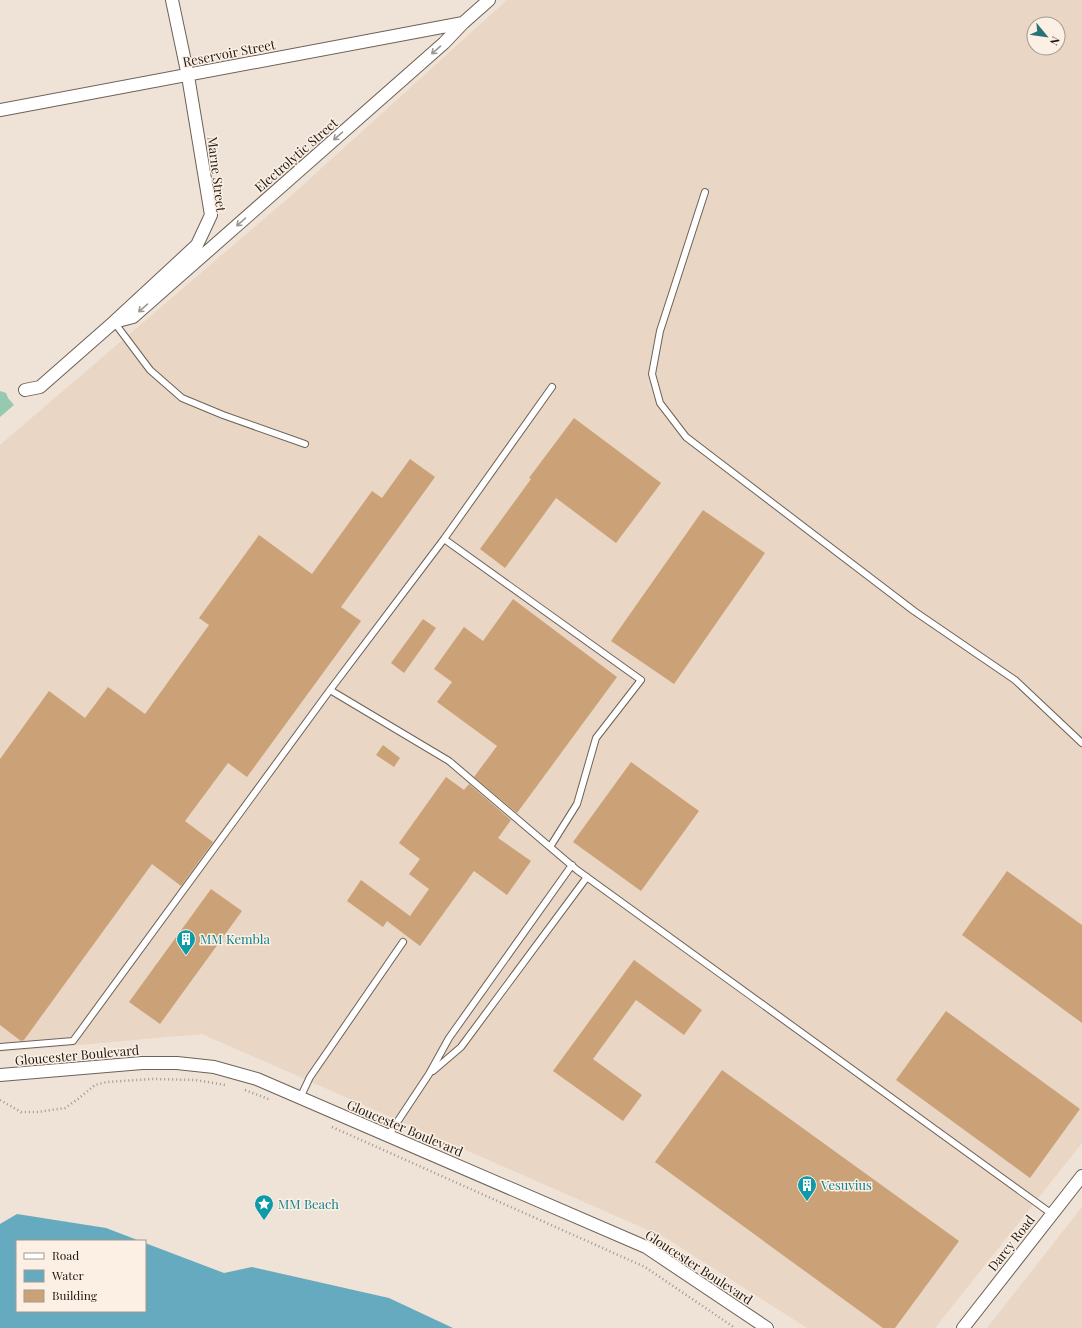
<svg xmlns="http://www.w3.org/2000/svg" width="1082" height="1328" viewBox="0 0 1082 1328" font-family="'Playfair Display',serif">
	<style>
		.built { fill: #e9d6c4; fill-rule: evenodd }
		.green { fill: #96c9af }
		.water { fill: #66aabf }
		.building { fill: #cba277 }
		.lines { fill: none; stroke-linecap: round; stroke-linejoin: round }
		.service-casing { stroke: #6d6257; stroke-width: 8 }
		.minor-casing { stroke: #6d6257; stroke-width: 14 }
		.path { stroke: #a0968d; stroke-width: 2.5; stroke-dasharray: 1 3; stroke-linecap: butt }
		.service { stroke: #fff; stroke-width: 6 }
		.minor { stroke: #fff; stroke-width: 12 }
		.oneway { stroke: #9a9896 }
		.labels { text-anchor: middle; stroke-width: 3; stroke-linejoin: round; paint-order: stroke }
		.street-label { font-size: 13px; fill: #1f1a16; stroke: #fcefe3 }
		.culture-label { font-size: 13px; fill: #0d838f; stroke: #fcefe3; text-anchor: start }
	</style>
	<rect width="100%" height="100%" fill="#efe2d6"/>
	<path class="built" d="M507 0H1082V1143L935 1328H807L666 1238 202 1034 0 1052V445L292 195ZM1034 24H1058V48H1034Z
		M1082 1207V1328H987Z"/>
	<path class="green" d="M0 391 6 393 8 398 14 405 0 417Z"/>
	<path class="water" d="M17 1214 106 1228 140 1241H17V1311H145V1243L224 1273 252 1267 389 1298 453 1328H0V1224Z"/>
	<path class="building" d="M574 418 661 483 616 543 556 498 505 568 480 549 531 479 529 478Z
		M410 459 435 477 341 607 361 621 247 777 228 763 185 821 213 842 181 886 152 864 24 1040 21 1041 0 1025V759L49 691 85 718 108 687 145 714 209 625 199 618 259 535 312 574 372 491 382 498Z
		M703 510 765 553 674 684 611 641Z
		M513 599 617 677 517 813 474 777 497 746 437 702 452 682 434 669 464 627 483 641Z
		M423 619 436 628 404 673 391 663Z
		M383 745 400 758 394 767 376 755Z
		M631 762 699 811 641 891 573 842Z
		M446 777 464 790 469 784 511 820 498 838 531 861 507 895 474 871 420 946 387 921 383 927 347 901 361 880 410 916 429 889 409 874 420 859 399 843Z
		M1007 871 1082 925V1023L962 935Z
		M211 889 242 911 160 1024 129 1002Z
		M634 960 702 1010 684 1035 636 1000 593 1059 642 1095 623 1121 553 1071Z
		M946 1011 1080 1109 1030 1178 896 1080Z
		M722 1070 959 1241 895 1328H883L655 1162Z"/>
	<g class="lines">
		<defs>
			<path id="service" d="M705 192 660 331 652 374 660 403 686 437 914 611 1015 680 1082 743
				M114 322 150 370 182 398 223 415 305 444
				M444 539 641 680 596 738 577 804 550 847
				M330 690 449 761 577 870 1052 1214
				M0 1047 73 1041 330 690 444 539 552 387
				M433 1071 461 1047 587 877
				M300 1098 310 1077 403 942
				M388 1136 429 1074 449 1038 572 865"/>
			<path id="minor" d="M0 110 463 23
				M114 322 133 317 444 43 463 23 489 0
				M25 390 40 387 114 322 197 245 211 215 188 76 172 0
				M0 1075 142 1063H177L214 1067 257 1079 646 1247 767 1328
				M963 1328 1082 1176"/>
		</defs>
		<use href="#service" class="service-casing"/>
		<use href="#minor" class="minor-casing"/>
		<path class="path" d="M245 1090 271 1100
			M0 1100 21 1112H38L65 1108 78 1099 95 1085 107 1082 153 1079 196 1080 225 1085
			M332 1127 645 1267 735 1328"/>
		<use href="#service" class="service"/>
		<use href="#minor" class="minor"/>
	</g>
	<defs><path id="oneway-shaft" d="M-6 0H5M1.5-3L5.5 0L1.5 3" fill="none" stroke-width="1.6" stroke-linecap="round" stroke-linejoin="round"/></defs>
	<g class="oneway">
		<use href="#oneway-shaft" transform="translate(436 50) rotate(139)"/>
		<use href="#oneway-shaft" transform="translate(338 136) rotate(139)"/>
		<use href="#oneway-shaft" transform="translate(241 222) rotate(139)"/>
		<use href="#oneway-shaft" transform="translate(143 308) rotate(139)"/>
	</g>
	<defs>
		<symbol id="building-pin" viewBox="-11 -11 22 30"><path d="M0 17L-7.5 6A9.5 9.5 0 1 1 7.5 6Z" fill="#0f9aa8" stroke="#fcefe3"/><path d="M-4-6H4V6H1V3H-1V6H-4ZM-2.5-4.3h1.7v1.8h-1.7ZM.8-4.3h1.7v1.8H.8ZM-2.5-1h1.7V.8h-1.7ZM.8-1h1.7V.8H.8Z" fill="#fff"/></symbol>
		<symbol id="sight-pin" viewBox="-11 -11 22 30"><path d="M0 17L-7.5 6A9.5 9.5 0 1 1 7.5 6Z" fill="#0f9aa8" stroke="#fcefe3"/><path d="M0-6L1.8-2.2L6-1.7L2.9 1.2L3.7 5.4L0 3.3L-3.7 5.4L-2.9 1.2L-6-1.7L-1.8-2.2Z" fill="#fff"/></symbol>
	</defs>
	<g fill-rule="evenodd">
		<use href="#building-pin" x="175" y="928" width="22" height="30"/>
		<use href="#building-pin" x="796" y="1174" width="22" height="30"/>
		<use href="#sight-pin" x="253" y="1193" width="22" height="30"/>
	</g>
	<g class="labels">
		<g class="street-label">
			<text transform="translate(229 53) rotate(-11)" y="5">Reservoir Street</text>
			<text transform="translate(296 155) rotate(-41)" y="5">Electrolytic Street</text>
			<text transform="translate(217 174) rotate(83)" y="5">Marne Street</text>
			<text transform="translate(77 1055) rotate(-5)" y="5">Gloucester Boulevard</text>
			<text transform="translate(405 1128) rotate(23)" y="5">Gloucester Boulevard</text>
			<text transform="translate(1011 1243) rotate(-52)" y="5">Darcy Road</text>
			<text transform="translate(699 1267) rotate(33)" y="5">Gloucester Boulevard</text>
		</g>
		<g class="culture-label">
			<text x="200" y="944">MM Kembla</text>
			<text x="821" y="1190">Vesuvius</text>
			<text x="278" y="1209">MM Beach</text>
		</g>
	</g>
	<rect x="16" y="1240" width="130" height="72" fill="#fcefe3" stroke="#a49a91"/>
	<rect x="24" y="1253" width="20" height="6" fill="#ffffff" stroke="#a49a91"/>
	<text x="52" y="1260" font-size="12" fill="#1f1a16">Road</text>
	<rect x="24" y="1270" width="20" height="12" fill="#66aabf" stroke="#a49a91"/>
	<text x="52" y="1280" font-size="12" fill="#1f1a16">Water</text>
	<rect x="24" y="1290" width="20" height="12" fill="#cba277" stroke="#a49a91"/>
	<text x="52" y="1300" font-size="12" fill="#1f1a16">Building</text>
	<g transform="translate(1046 36) rotate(119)"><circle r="19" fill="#fcefe3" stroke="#a49a91"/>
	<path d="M0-3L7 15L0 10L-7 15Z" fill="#277276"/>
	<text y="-6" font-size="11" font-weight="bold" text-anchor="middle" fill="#1f1a16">N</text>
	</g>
</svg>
